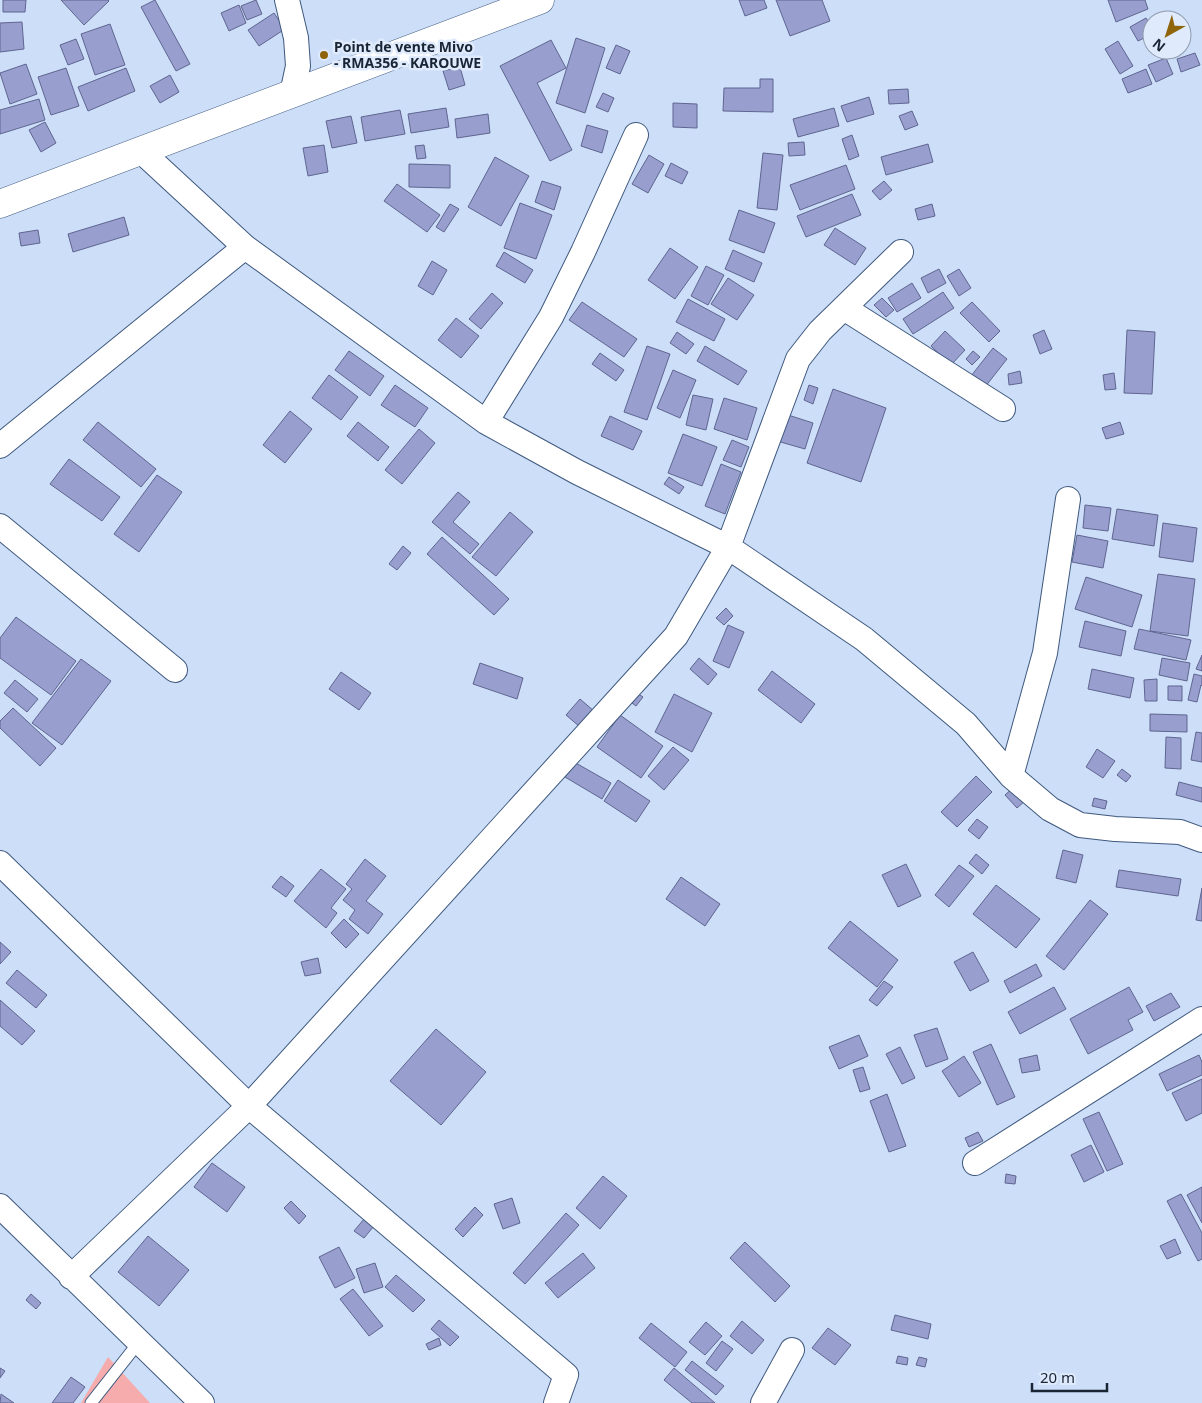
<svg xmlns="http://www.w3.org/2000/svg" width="1202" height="1403" viewBox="0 0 1202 1403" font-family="'Noto Sans',sans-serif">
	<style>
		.green { fill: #f6acad }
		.building { fill: #989fce; stroke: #5f6590 }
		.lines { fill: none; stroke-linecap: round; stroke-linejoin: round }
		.lane-casing { stroke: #3f597e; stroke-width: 13 }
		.street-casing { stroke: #3f597e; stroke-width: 26 }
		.primary-casing { stroke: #3f597e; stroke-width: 29 }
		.lane { stroke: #fff; stroke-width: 11 }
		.street { stroke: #fff; stroke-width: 24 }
		.primary { stroke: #fff; stroke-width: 28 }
		.poi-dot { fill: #8f640b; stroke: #dfebfd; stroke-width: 2 }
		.labels { text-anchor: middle; stroke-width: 5; stroke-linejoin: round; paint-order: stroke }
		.poi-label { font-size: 14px; font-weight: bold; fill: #192434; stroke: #dfebfd; text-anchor: start }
	</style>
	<rect width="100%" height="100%" fill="#ccdef8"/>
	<path class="green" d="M108 1357 150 1403H81Z"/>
	<path class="building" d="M3 0H26L25 12H3Z
		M61 0H108L109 1 84 25Z
		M155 0 190 64 176 71 141 7Z
		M256 0 262 14 247 20 241 6Z
		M739 0H764L767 8 745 16Z
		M776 0H822L830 21 790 36Z
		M1108 0H1145L1148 9 1116 22Z
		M239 5 246 23 229 31 221 13Z
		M274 13 285 29 259 46 248 30Z
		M1146 18 1152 28V34L1138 41 1130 27Z
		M22 22 24 49 0 52V23Z
		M110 24 125 65 95 75 81 34Z
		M576 38 605 48 585 113 556 103Z
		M76 39 84 59 68 65 60 45Z
		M551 40 566 68 537 83 572 150 550 161 500 66Z
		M1118 41 1133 66 1120 74 1105 49Z
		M616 45 630 51 620 74 606 68Z
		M1195 53 1200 65 1181 72 1177 59Z
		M1166 58 1173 74 1156 82 1148 65Z
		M26 64 37 94 10 104 0 73Z
		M460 67 465 85 449 90 443 71Z
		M66 68 79 106 51 115 38 77Z
		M126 68 135 91 88 111 78 87Z
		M1146 69 1152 84 1128 93 1122 79Z
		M170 75 179 92 160 103 150 86Z
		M760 79H773V112L723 111 724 88H760Z
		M908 89 909 103 889 104 888 90Z
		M603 93 614 98 608 112 596 107Z
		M869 97 874 114 847 122 841 106Z
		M39 99 45 120 0 134V110Z
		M673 103 697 104V128L673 127Z
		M446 108 449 127 411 133 408 114Z
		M834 108 839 126 798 137 793 119Z
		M400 110 405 134 365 141 361 117Z
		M912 111 918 125 905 130 899 116Z
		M488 114 490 133 457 138 455 119Z
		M351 116 357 143 332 148 326 121Z
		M45 122 56 143 41 152 29 130Z
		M587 125 608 131 602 153 581 146Z
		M852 135 859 156 849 160 842 139Z
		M804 142 805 155 789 156 788 143Z
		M928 144 933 162 886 175 881 157Z
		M324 145 328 172 308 176 303 148Z
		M424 145 426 158 417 159 415 146Z
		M763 153 783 155 777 210 757 208Z
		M649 155 664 164 648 193 632 184Z
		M495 157 529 176 501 226 468 207Z
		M671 163 688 172 682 184 665 176Z
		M409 164 450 165V188L409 187Z
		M846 165 855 189 800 210 790 185Z
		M542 181 561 187 554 210 535 202Z
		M884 181 892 190 880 200 872 191Z
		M397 184 440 215 427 232 384 201Z
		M852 194 861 215 806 237 797 216Z
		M520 203 552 215 536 259 504 248Z
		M450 204 459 209 444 232 436 227Z
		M932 204 935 216 918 220 915 209Z
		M739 210 775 223 764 253 729 240Z
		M124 217 129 235 73 252 68 234Z
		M835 228 866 248 855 265 824 245Z
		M38 230 40 243 21 246 19 233Z
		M670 248 698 267 675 299 648 280Z
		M733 250 762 263 754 282 725 269Z
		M504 252 533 270 525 283 496 266Z
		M432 261 447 270 433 295 418 286Z
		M706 266 724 275 708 305 691 296Z
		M939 269 946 283 928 293 921 278Z
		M959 269 971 288 959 296 947 276Z
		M728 278 754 295 737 320 711 304Z
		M912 283 921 298 897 312 888 298Z
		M943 292 954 308 913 334 903 319Z
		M492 293 503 303 481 329 469 319Z
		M882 298 894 310 886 317 874 305Z
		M688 299 725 319 714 341 676 322Z
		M582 302 637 339 624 357 569 320Z
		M972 302 1000 331 989 342 960 313Z
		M456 318 479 336 461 358 438 340Z
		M1044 330 1052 349 1040 354 1033 335Z
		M1127 330 1155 332 1152 394 1124 393Z
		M945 331 965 350 951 365 931 346Z
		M677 332 694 344 686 354 670 343Z
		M647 346 670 354 647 420 624 412Z
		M705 346 747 371 738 385 697 361Z
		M993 348 1007 359 985 387 971 376Z
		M349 351 384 376 370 396 335 370Z
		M973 351 980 357 972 365 966 359Z
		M600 353 624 370 616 381 592 364Z
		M673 370 696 380 680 418 657 408Z
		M1020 371 1022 383 1009 385 1008 374Z
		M1114 373 1116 389 1105 390 1103 375Z
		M329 375 358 397 341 420 312 398Z
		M395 385 428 408 415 427 381 405Z
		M809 385 818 388 813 404 804 400Z
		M833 389 886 408 861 482 807 463Z
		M693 395 713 399 706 430 686 425Z
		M724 398 757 408 747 440 714 429Z
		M290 411 312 429 285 463 263 445Z
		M785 414 813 423 805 449 777 441Z
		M610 416 642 431 633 450 601 436Z
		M98 422 156 469 141 487 83 440Z
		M358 422 389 447 378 461 347 436Z
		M1120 422 1124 434 1106 439 1102 428Z
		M419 429 435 443 402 484 385 470Z
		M683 434 717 447 702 486 668 473Z
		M732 440 749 447 741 467 723 460Z
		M69 459 120 497 102 521 50 484Z
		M721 464 741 472 725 514 705 506Z
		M157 475 182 492 139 552 114 534Z
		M669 477 684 487 679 494 664 484Z
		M458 492 470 502 453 522 479 544 470 554 432 522Z
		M1085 505 1111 508 1108 531 1083 528Z
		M1117 509 1158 515 1154 546 1112 539Z
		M510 512 533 532 496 576 472 557Z
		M1163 523 1197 528 1193 562 1159 557Z
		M1077 535 1108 541 1103 568 1072 562Z
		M442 537 509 599 494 615 427 554Z
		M403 546 411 553 397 570 389 564Z
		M1158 574 1195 579 1188 636 1150 631Z
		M1086 577 1142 595 1132 627 1075 609Z
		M726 608 733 616 724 625 716 618Z
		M16 617 76 661 51 695 0 658V638Z
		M1085 621 1126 631 1121 656 1079 647Z
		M728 625 744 632 729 668 713 661Z
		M1139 629 1191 640 1186 660 1134 649Z
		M1202 655V671L1196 669Z
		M699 658 717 674 708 685 690 669Z
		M1162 658 1190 663 1187 681 1159 675Z
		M81 659 111 681 62 745 32 723Z
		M480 663 523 678 517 699 473 684Z
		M1092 669 1134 678 1130 698 1088 689Z
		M772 671 815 704 801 723 758 690Z
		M341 672 371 693 359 710 329 689Z
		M1194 674 1202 676V686L1201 685 1197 702 1188 700Z
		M1157 679V701H1145L1144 680Z
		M15 680 38 699 27 712 4 693Z
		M1168 686H1182V701L1168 700Z
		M634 691 643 697 636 706 628 700Z
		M674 694 712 713 692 752 655 732Z
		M580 699 594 711 580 727 566 715Z
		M13 708 56 748 40 766 0 728V721Z
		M1150 714 1187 715V732L1150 731Z
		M620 715 663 746 641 778 597 747Z
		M1196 732 1202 733V762L1191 760Z
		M1166 737 1181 738V769L1165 768Z
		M673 747 689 760 664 790 648 776Z
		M1097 749 1115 761 1103 778 1086 767Z
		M574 762 611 783 602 799 565 777Z
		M1122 769 1131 776 1126 782 1117 775Z
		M976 776 992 792 957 827 941 812Z
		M618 780 650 801 636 822 604 801Z
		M1179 782 1202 788V802L1176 795Z
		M1014 787 1026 800 1017 808 1005 795Z
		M1094 798 1107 801 1105 809 1092 806Z
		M977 819 988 827 979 839 968 830Z
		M1063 850 1083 855 1076 883 1056 878Z
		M976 854 989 865 982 874 969 863Z
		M365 859 386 876 366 901 383 914 368 934 349 919 355 910 343 900 352 889 346 884Z
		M906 864 921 896 898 907 882 875Z
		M959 865 974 876 949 907 935 895Z
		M321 869 346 889 331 908 337 913 326 928 294 901Z
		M1119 870 1181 879 1178 896 1116 887Z
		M281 876 294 886 286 897 272 887Z
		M681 877 720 904 705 926 666 899Z
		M996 885 1040 919 1016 948 973 914Z
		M1202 888V921L1196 920Z
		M1090 900 1108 914 1064 970 1046 956Z
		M344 919 359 934 346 948 331 933Z
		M850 921 898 960 877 987 828 948Z
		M0 942 11 952 0 964Z
		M973 952 989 981 970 991 954 962Z
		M318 958 321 973 305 976 301 962Z
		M1036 964 1042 976 1010 993 1004 981Z
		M17 970 47 995 36 1008 6 983Z
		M884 981 893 987 877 1006 869 1000Z
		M1054 987 1066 1009 1020 1034 1008 1012Z
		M1129 987 1143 1012 1128 1020 1133 1030 1088 1054 1070 1019Z
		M1171 993 1180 1007 1154 1021 1146 1006Z
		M0 1000 35 1031 22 1045 0 1026Z
		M937 1028 948 1059 926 1067 914 1035Z
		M436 1029 486 1072 441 1125 390 1081Z
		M859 1035 868 1056 839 1069 829 1047Z
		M991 1044 1015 1097 997 1105 973 1052Z
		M900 1047 915 1078 902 1084 886 1054Z
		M1037 1055 1040 1070 1022 1073 1019 1059Z
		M1199 1055 1202 1062V1075L1167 1091 1159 1074Z
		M964 1056 981 1083 959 1097 942 1071Z
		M863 1067 870 1089 860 1092 853 1070Z
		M1202 1079V1113L1186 1121 1172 1093Z
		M887 1094 906 1146 889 1152 870 1101Z
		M1099 1112 1123 1164 1107 1171 1083 1119Z
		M978 1132 983 1141 969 1147 965 1138Z
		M1091 1145 1104 1172 1084 1182 1071 1155Z
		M212 1163 245 1187 227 1212 194 1187Z
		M1006 1174 1016 1176 1015 1184 1005 1183Z
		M603 1176 627 1196 600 1229 576 1208Z
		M1202 1187V1223L1187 1195Z
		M1181 1194 1202 1233V1259L1198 1261 1167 1201Z
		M512 1198 520 1223 503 1229 494 1204Z
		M291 1201 306 1216 299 1224 284 1208Z
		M475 1207 483 1215 463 1237 455 1229Z
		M566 1213 579 1225 525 1284 513 1273Z
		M364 1219 374 1226 364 1238 354 1231Z
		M148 1236 189 1270 159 1306 118 1272Z
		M1175 1239 1181 1253 1167 1259 1160 1246Z
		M745 1242 790 1286 775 1302 730 1258Z
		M339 1247 355 1278 335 1288 319 1257Z
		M583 1253 595 1268 558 1298 545 1283Z
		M375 1263 383 1287 364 1293 356 1269Z
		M396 1275 425 1300 413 1312 385 1287Z
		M353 1289 383 1326 369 1336 340 1299Z
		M31 1294 41 1303 36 1309 26 1300Z
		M895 1315 931 1324 928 1339 891 1330Z
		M439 1320 459 1337 450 1346 431 1329Z
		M742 1321 764 1340 752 1354 730 1336Z
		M706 1322 722 1336 705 1355 689 1342Z
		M651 1323 687 1352 675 1367 639 1338Z
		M828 1328 851 1345 835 1365 812 1348Z
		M439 1338 441 1345 429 1350 426 1344Z
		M722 1341 733 1349 716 1371 706 1363Z
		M898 1356 908 1358 907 1365 896 1363Z
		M919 1357 927 1359 925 1367 916 1365Z
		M692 1361 724 1386 716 1395 685 1370Z
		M0 1368 5 1371 0 1378Z
		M674 1368 715 1403H692L664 1380Z
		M71 1377 85 1387 73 1403H52Z
		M1 1394 14 1403H0Z"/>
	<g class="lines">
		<defs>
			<path id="lane" d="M91 1403 139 1342"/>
			<path id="street" d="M287 0 296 38 298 66 292 94
				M141 151 245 247 486 422 577 472 728 547 864 639 966 724 1011 776 1050 809 1080 825 1115 829 1180 832 1202 840
				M844 308 1003 409
				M486 422 551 317 583 252 636 135
				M0 446 245 247
				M0 526 175 670
				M1011 776 1045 653 1068 499
				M0 863 249 1106 71 1277
				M975 1163 1202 1019
				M0 1206 202 1403
				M556 1403 566 1375 249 1106 676 636 728 547 798 359 820 331 901 252
				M763 1403 792 1350"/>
			<path id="primary" d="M0 204 540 0"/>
		</defs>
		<use href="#lane" class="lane-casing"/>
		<use href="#street" class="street-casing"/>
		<use href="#primary" class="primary-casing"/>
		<use href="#lane" class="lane"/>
		<use href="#street" class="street"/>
		<use href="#primary" class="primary"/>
	</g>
	<circle class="poi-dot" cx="324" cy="55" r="5"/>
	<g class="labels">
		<g class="poi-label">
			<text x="334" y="52">Point de vente Mivo<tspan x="334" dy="16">- RMA356 - KAROUWE</tspan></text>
		</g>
	</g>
	<g transform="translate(1167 35) rotate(219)"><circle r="24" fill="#dfebfd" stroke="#909bad"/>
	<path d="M0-4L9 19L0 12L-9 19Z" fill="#8f640b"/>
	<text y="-8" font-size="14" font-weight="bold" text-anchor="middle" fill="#192434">N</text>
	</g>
	<path d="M1032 1383v8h75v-8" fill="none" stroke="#192434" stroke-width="2.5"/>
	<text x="1040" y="1383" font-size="15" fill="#192434" stroke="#dfebfd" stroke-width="4" paint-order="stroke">20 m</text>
</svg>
